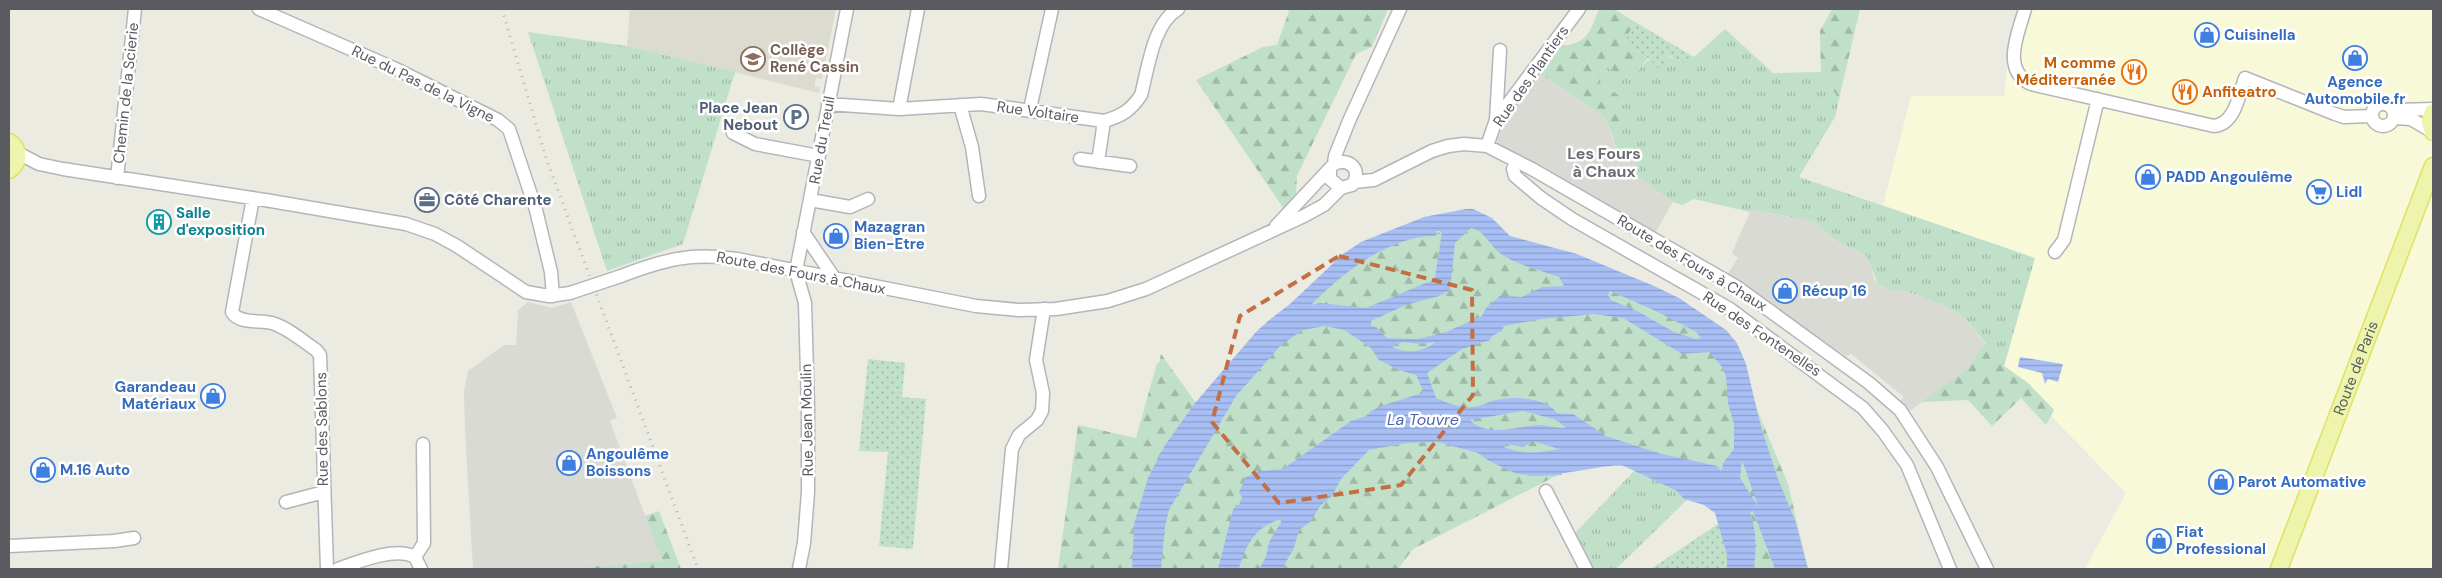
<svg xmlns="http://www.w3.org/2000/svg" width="2442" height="578" viewBox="0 0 2442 578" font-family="'DM Sans',sans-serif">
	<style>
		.commercial { fill: #f8f9d9 }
		.industrial { fill: #dadad4 }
		.education { fill: #dbdbd0 }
		.grass { fill: url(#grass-tufts) }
		.forest { fill: url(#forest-firs) }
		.park { fill: url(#park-dots) }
		.water { fill: url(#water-rules); fill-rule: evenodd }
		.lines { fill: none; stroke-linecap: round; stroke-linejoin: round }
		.minor-casing { stroke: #b4b5bb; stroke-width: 15 }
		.major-casing { stroke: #e1df65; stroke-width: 19 }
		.minor { stroke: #fff; stroke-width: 12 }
		.major { stroke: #edf5ad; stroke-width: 16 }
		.rail { stroke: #b4b4b5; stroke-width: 3; stroke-dasharray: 1 6; stroke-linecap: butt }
		.minor-bridge-casing { stroke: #b4b5bb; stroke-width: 15; stroke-linecap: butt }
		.minor-bridge { stroke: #fff; stroke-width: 12 }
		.marked { fill: none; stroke: #c36f43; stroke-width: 4; stroke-dasharray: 10 6; stroke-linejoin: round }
		.labels { text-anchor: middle; stroke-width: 5; stroke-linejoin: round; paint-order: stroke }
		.shop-label { font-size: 15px; font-weight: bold; fill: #366cbe; stroke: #fff; text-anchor: start }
		.education-label { font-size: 15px; font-weight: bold; fill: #785e54; stroke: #fff; text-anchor: start }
		.food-label { font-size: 15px; font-weight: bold; fill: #c56008; stroke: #fff; text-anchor: end }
		.street-label { font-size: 15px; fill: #5a5b61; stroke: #fff }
		.service-label { font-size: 15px; font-weight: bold; fill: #4e5e75; stroke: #fff; text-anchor: end }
		.culture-label { font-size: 15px; font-weight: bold; fill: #0d838f; stroke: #fff; text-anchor: start }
		.neighbourhood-label { font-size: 16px; font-weight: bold; fill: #6b6d73; stroke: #fff }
		.water-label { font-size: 16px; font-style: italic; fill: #4e65b4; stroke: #fff }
	</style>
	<defs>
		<pattern id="grass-tufts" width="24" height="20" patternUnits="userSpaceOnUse" patternTransform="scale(1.25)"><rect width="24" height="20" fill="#c1e0c9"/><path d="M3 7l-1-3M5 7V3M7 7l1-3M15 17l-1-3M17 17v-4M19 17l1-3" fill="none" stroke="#a0b9a7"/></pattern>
		<pattern id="forest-firs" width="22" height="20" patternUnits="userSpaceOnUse" patternTransform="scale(1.25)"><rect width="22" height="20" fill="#c1e0c9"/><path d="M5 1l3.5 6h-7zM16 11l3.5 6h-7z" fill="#a0b9a7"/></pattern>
		<pattern id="park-dots" width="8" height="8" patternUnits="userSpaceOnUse" patternTransform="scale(1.25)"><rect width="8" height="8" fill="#c1e0c9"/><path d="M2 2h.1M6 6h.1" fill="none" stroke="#a0b9a7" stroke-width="1.8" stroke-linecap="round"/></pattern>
		<pattern id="water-rules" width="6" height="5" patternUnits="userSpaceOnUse" patternTransform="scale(1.25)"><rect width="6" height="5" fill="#a8bff5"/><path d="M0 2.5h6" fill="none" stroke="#8c9eca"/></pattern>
	</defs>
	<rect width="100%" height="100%" fill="#ebebe2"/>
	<path class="commercial" d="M2017 9H2433V569H2085L2126 493 2051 416 2054 410 2028 383 2004 366 2035 258 1883 205 1911 96H2004L2010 43Z"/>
	<path class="industrial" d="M1536 71 1605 117 1617 151 1639 167 1635 175 1673 202 1655 233 1496 144 1510 105Z
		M1755 210 1815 222 1839 243 1866 255 1871 265 1874 280 1895 291 1904 290 1945 306 1964 317 1984 343 1968 368 1910 411 1901 400 1904 397 1851 354 1846 356 1727 275 1738 258 1732 253 1750 212Z
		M528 302 552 308 571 302 617 418 610 421 662 561 560 569H473L465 429 464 391 468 371 504 345H516L518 310Z"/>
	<path class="education" d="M630 9H836L822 79 816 78 815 83V86L820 88 819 93 627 46Z"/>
	<path class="grass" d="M1725 29 1773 73 1821 72 1839 99 1835 117 1799 177 2035 258 2004 366 1964 317 1945 306 1904 290 1895 291 1878 284 1866 255 1839 243 1815 222 1755 210 1750 212 1694 199 1682 205 1673 202 1635 175 1639 167 1617 151 1613 137 1623 116 1621 97 1597 81 1587 58 1631 78C1654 52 1657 50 1689 65L1694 57Z
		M528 32 627 46 735 72 683 244 607 271Z
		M1635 470 1693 494 1616 569H1593L1575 533Z"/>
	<path class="forest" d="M1287 9H1388L1372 47 1356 54 1297 176 1296 194 1284 209 1196 80 1263 47 1277 45 1289 11Z
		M1599 9H1614L1635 22 1623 44 1648 58 1631 78 1587 59 1597 81 1621 97 1623 116 1613 137 1605 117 1536 71 1556 46C1586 45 1589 35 1599 9Z
		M1832 9H1860L1839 99 1821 72 1820 31Z
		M1474 224 1604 273 1732 349 1788 484 1808 569H1732L1728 517 1693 494 1616 462 1562 473 1413 549 1398 569H1058L1078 425 1136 438 1157 363H1159L1161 354 1196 403 1340 269 1377 247Z
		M1984 343 1992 348 2004 366 2028 383 2054 410 2046 425 2021 398 1992 426 1968 400 1921 402 1968 368Z
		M659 511 681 569H560L662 561 645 516Z"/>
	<path class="park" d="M1635 22 1694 57 1689 65 1667 55 1662 72 1648 58 1623 44Z
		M868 359 905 363 902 397 926 399 913 549 879 546 888 452 859 451Z
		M1728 517 1732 569H1651Z"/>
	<path class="water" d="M1466 209H1473L1492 218 1510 236 1577 254 1654 286 1679 298 1726 330 1737 343 1746 364 1761 427 1778 479 1795 520 1808 569H1775L1753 511 1750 512C1757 531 1756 549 1754 569H1727V555L1715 513 1704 505 1684 499 1677 491 1624 466C1613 463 1577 472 1562 473V475L1532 476 1515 473 1489 461 1478 453 1438 442 1407 443 1369 450 1341 479 1332 496 1321 505 1310 522 1299 530 1294 548 1282 569H1259L1266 557 1269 542 1283 519C1257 524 1245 545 1239 569H1218L1233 510 1236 505H1239L1242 497 1239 492 1246 477 1259 471 1283 469 1351 421 1367 416 1371 411 1387 404 1422 393 1423 390 1416 375 1399 370 1379 360 1370 347 1344 330 1325 326 1303 330 1281 345 1236 396 1169 510 1165 526 1161 569H1132L1134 524 1148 478 1165 445 1195 403 1256 332 1268 321 1290 304 1343 254 1361 242 1424 217ZM1471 228C1483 230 1489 243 1497 251 1513 264 1539 270 1559 277L1564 286 1542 287 1522 297 1500 296 1486 308 1482 316 1446 332 1418 339 1387 338 1376 327 1371 326V321L1406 305 1439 296 1450 290 1455 243ZM1437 231 1442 232 1435 277 1433 280 1366 308 1320 303 1311 305C1341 274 1390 235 1436 236ZM1610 291 1656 311 1696 332 1701 338 1696 339 1674 332 1639 312 1611 300 1608 295ZM1594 314 1623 318 1682 354 1709 352 1723 368 1726 377 1728 403 1734 424V449L1723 463 1722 472 1717 466 1658 453 1606 436 1573 414 1557 413C1544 396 1511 396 1492 401 1486 403 1480 406 1473 407 1461 408 1447 403 1436 398L1427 373 1462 349 1490 340 1492 336 1502 331 1504 326 1541 319ZM1403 342 1420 344 1436 342C1422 352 1406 355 1391 346ZM1523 411 1557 420 1566 428C1558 428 1549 426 1541 425 1519 425 1488 439 1470 420ZM1533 441 1559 449C1540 453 1523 455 1504 447L1507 444 1523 447ZM1742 460 1758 506 1740 478Z
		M2020 357 2063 364 2058 382 2048 379 2045 384 2042 373 2018 367Z"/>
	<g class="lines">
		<defs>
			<path id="minor" d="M259 9 396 69 498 120 509 129 536 210 551 272 553 296
				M2025 9C2018 34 2001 70 2031 84L2214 126C2235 124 2239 95 2245 78
				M2245 78 2335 114 2344 117 2372 116
				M828 104 899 109 981 104 1104 121C1122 116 1131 110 1141 95 1148 69 1153 23 1178 9
				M2372 115a11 11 0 1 1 22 0a11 11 0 1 1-22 0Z
				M960 105 972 147 979 196
				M899 109 918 9
				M1030 109 1052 9
				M2398 110 2433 109
				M2394 118 2411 119 2433 132
				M1496 120 1500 50
				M733 133 755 144 819 156
				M1487 146 1496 120 1579 9
				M18 153 39 164 63 169 265 200 406 224 435 234 457 246 526 292 549 296 570 293
				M1080 159 1130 166
				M1517 161 1513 169 1515 176 1541 198 1572 219 1730 309 1863 408 1883 431 1907 465 1950 569
				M1098 162 1104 121
				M1334 164 1335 156 1349 121 1400 9
				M117 178 135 9
				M1354 182 1374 180 1432 151 1448 146 1464 144 1487 146 1532 169 1737 287 1869 383 1900 410 1937 467 1987 569
				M253 198 232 312C238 324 260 320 272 323 288 328 303 341 316 350L320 355 327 569
				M810 200 850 207 868 199
				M1276 226 1334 164C1349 157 1363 170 1352 185L1341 188 1330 179V169
				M803 232 835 279
				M2055 252 2064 240 2098 99
				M621 276C663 260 691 252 737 259L976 306 1019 310 1056 309 1108 301 1146 289 1304 216 1324 205 1341 188
				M1546 491 1586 569
				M286 502 324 492
				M9 546 114 541 134 538
				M415 557 424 543 423 444
				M338 569C357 562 396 546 415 557L421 569
				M799 569 804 543 808 492V409L805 303 796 271 847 9
				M1001 569 1012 449 1019 435 1037 420 1042 411 1043 393 1036 360 1044 309"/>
			<g id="major">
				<path d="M2433 112 2430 122 2433 132"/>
				<path d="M9 142C20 149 20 162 9 170"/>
				<path id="s1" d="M2279 569 2433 166"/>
			</g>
		</defs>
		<use href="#minor" class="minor-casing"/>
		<use href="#major" class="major-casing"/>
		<use href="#minor" class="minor"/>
		<use href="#major" class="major"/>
		<path class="rail" d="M502 9 546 158 698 569"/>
		<defs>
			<path id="minor-bridge" d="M570 293 621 276"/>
		</defs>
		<use href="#minor-bridge" class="minor-bridge-casing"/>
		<use href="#minor-bridge" class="minor-bridge"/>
	</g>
	<path class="marked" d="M1339 256 1472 290 1473 395 1401 485 1279 503 1212 422 1240 316Z"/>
	<defs>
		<symbol id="shop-ring" viewBox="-11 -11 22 22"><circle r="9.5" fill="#fff" stroke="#3f7fe0" stroke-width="1.5"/><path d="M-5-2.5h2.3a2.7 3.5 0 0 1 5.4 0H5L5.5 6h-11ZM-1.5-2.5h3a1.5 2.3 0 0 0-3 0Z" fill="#3f7fe0"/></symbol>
		<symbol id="school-ring" viewBox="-11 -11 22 22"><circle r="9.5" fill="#fff" stroke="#8d6e63" stroke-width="1.5"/><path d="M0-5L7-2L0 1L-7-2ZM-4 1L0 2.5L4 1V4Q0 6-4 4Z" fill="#8d6e63"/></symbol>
		<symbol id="restaurant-ring" viewBox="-11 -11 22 22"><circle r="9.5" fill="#fff" stroke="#e8710a" stroke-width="1.5"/><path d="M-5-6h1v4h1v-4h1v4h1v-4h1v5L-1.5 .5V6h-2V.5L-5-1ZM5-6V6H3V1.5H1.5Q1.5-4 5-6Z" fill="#e8710a"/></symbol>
		<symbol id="parking-ring" viewBox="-11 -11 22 22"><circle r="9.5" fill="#fff" stroke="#5c6f8a" stroke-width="1.5"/><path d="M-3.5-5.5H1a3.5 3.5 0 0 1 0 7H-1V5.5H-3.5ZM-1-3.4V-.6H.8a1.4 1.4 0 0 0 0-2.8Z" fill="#5c6f8a"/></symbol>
		<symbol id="supermarket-ring" viewBox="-11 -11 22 22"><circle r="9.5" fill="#fff" stroke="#3f7fe0" stroke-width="1.5"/><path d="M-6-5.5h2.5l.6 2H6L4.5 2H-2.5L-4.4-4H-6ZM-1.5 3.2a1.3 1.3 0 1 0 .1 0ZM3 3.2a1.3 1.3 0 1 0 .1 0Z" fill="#3f7fe0"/></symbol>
		<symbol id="office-ring" viewBox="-11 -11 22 22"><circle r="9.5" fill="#fff" stroke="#5c6f8a" stroke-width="1.5"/><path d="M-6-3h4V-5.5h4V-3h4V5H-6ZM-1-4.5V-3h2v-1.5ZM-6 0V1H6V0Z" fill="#5c6f8a"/></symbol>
		<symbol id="building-ring" viewBox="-11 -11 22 22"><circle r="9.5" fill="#fff" stroke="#0f9aa8" stroke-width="1.5"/><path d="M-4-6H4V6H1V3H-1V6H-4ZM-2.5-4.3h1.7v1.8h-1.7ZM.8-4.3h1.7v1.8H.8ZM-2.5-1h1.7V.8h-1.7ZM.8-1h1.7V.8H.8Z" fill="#0f9aa8"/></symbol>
	</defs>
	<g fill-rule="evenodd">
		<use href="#shop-ring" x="2193" y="21" width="28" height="28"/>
		<use href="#shop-ring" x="2341" y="44" width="28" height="28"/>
		<use href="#school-ring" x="739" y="45" width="28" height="28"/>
		<use href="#restaurant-ring" x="2120" y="58" width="28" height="28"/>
		<use href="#restaurant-ring" x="2171" y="78" width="28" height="28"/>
		<use href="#parking-ring" x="782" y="103" width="28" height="28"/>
		<use href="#shop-ring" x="2134" y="163" width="28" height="28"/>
		<use href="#supermarket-ring" x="2305" y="178" width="28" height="28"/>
		<use href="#office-ring" x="413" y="186" width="28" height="28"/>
		<use href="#building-ring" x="145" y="208" width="28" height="28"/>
		<use href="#shop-ring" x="822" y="222" width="28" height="28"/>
		<use href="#shop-ring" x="1771" y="277" width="28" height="28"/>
		<use href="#shop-ring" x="199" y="382" width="28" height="28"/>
		<use href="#shop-ring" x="555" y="449" width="28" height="28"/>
		<use href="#shop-ring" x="29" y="456" width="28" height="28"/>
		<use href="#shop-ring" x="2207" y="468" width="28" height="28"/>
		<use href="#shop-ring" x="2145" y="527" width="28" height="28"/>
	</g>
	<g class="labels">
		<g class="shop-label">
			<text x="2224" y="40">Cuisinella</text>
			<text x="2355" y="87" text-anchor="middle">Agence<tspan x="2355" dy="17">Automobile.fr</tspan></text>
			<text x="2166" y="182">PADD Angoulême</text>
			<text x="2336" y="197">Lidl</text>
			<text x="854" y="232">Mazagran<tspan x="854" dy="17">Bien-Etre</tspan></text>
			<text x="1802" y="296">Récup 16</text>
			<text x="196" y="392" text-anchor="end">Garandeau<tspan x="196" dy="17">Matériaux</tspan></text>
			<text x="586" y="459">Angoulême<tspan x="586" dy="17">Boissons</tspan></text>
			<text x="60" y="475">M.16 Auto</text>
			<text x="2238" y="487">Parot Automative</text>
			<text x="2176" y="537">Fiat<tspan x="2176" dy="17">Professional</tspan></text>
		</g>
		<g class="education-label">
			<text x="770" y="55">Collège<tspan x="770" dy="17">René Cassin</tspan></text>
		</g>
		<g class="food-label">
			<text x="2116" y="68">M comme<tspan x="2116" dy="17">Méditerranée</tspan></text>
			<text x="2202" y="97" text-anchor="start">Anfiteatro</text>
		</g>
		<g class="street-label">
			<text transform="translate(1531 76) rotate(-55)" y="5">Rue des Plantiers</text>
			<text transform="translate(423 84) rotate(26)" y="5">Rue du Pas de la Vigne</text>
			<text transform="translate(126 93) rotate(-84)" y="5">Chemin de la Scierie</text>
			<text transform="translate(1038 112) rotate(8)" y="5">Rue Voltaire</text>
			<text transform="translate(822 140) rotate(-80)" y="5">Rue du Treuil</text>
			<text transform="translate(1692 263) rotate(31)" y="5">Route des Fours à Chaux</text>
			<text transform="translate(801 273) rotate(11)" y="5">Route des Fours à Chaux</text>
			<text transform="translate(1762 334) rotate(34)" y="5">Rue des Fontenelles</text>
			<text dy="5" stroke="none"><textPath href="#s1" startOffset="215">Route de Paris</textPath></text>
			<text transform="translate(807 420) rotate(-91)" y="5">Rue Jean Moulin</text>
			<text transform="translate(322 429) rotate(-91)" y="5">Rue des Sablons</text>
		</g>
		<g class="service-label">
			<text x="778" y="113">Place Jean<tspan x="778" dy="17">Nebout</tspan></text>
			<text x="444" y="205" text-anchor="start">Côté Charente</text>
		</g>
		<g class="culture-label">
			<text x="176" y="218">Salle<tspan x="176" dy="17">d'exposition</tspan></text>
		</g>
		<g class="neighbourhood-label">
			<text x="1604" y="159">Les Fours<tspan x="1604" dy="18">à Chaux</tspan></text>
		</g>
		<g class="water-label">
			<text x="1423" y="425">La Touvre</text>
		</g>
	</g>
	<rect width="2442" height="578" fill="none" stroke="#5a5b61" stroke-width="20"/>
</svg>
